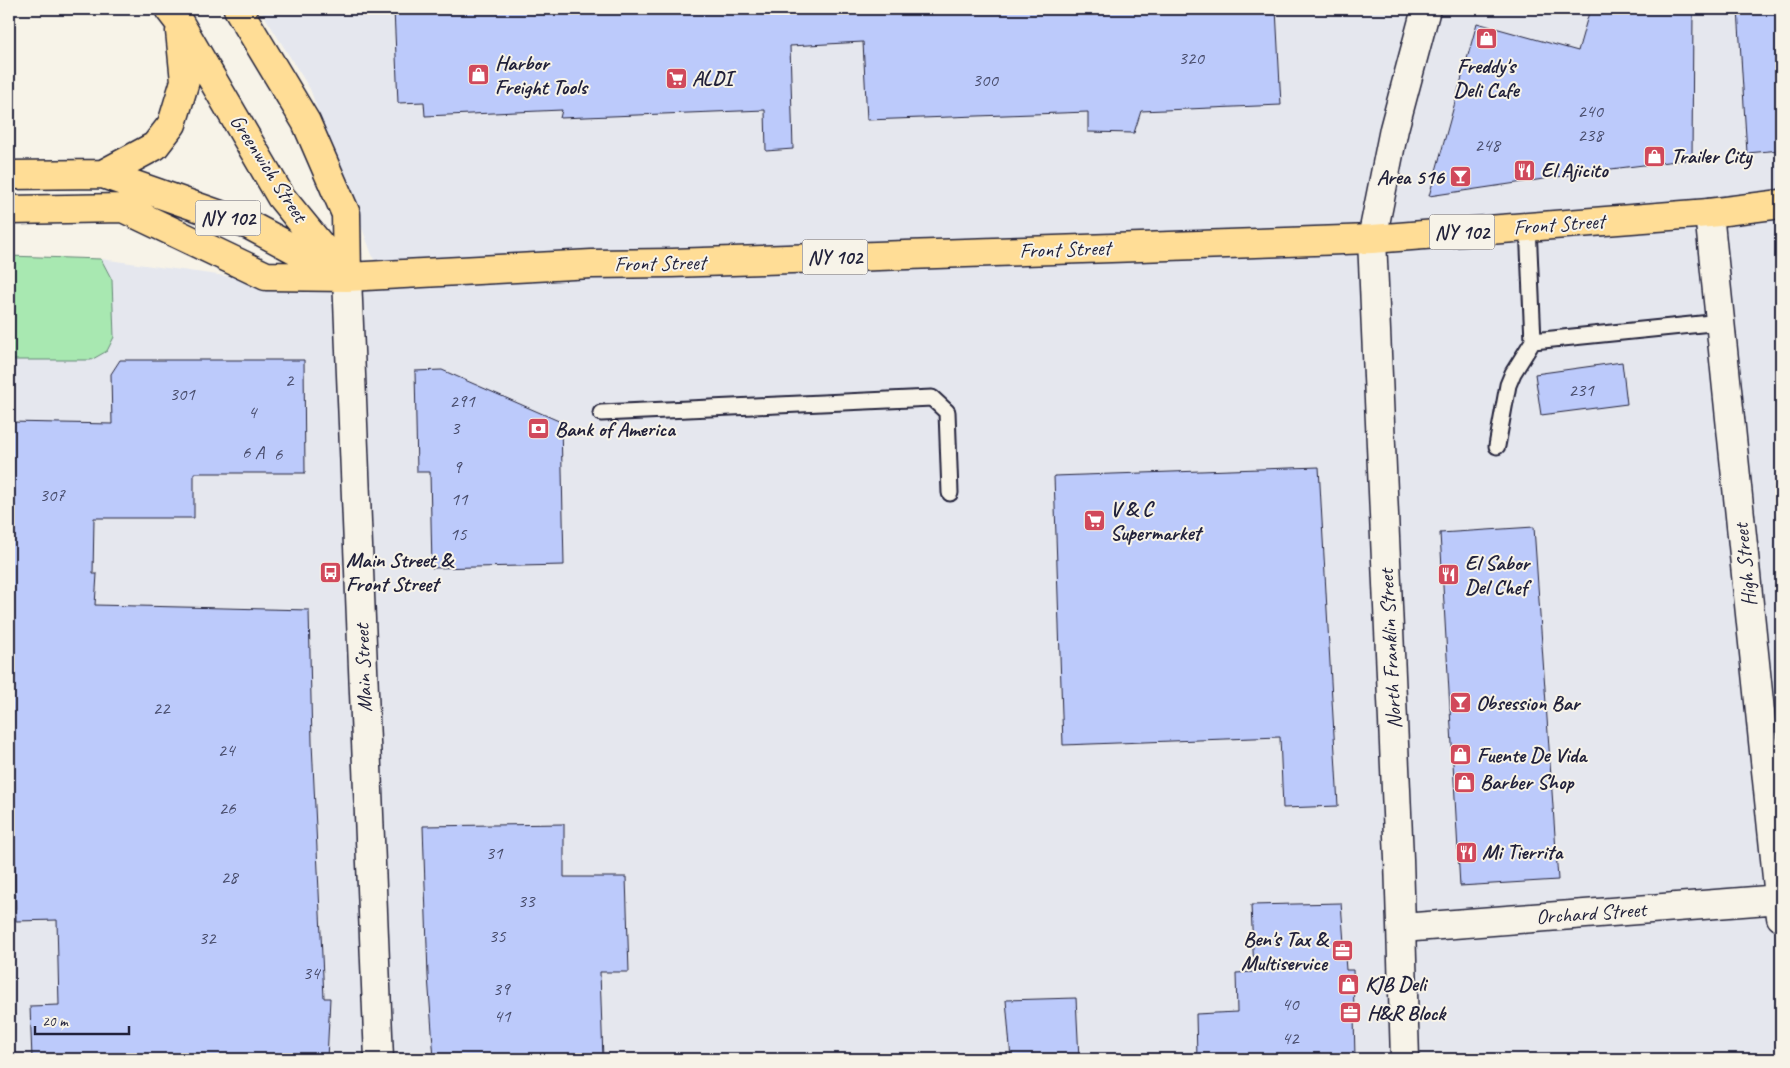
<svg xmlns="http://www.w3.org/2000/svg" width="1790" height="1068" viewBox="0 0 1790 1068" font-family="Caveat,sans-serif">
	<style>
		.built { fill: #e5e7ee }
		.green { fill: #a8e8b1; stroke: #658576 }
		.building { fill: #bccafb; stroke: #22223b }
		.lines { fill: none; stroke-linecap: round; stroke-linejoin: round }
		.service-casing { stroke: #22223b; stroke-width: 19 }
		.minor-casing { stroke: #22223b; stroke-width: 31 }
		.tertiary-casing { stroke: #22223b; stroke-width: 31 }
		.secondary-casing { stroke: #22223b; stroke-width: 31 }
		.primary-casing { stroke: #22223b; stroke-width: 31 }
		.service { stroke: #f7f3e8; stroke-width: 15 }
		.minor { stroke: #f7f3e8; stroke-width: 28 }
		.tertiary { stroke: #f7f3e8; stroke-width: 28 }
		.secondary { stroke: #f7f3e8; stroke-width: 28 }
		.primary { stroke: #ffdd96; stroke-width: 28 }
		.labels { text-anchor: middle; stroke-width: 4; stroke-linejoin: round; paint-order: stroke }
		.number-label { font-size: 19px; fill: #484c6b }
		.shield { fill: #f7f3e8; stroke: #62616f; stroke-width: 1 }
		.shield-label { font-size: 20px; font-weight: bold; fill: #22223b }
		.poi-label { font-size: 21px; font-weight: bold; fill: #22223b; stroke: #f7f3e8; text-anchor: start }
		.street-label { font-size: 21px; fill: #22223b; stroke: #f7f3e8 }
	</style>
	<rect width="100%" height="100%" fill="#f7f3e8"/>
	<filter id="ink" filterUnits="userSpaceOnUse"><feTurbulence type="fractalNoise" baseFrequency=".02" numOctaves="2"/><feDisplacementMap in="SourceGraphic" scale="10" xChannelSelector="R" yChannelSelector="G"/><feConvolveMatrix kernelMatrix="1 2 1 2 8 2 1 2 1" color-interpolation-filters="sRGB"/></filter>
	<g filter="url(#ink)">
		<path class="built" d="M260 9H1781V1059H9V360H91L114 337 112 280 101 259 262 281 377 268 310 89Z"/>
		<path class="green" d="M9 256 101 259 112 280 114 337 107 351 91 360H9Z"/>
		<path class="building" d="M394 9H1276L1281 105 1141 111 1134 133 1088 132V112L867 120 863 42 790 46 793 149 766 151 765 110 560 118 562 110 425 116 424 102 398 103Z
			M1590 9H1693L1692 159 1611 169 1429 196 1477 23 1578 51Z
			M1738 9H1781V150L1747 153Z
			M120 360H304L305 473H194V518H94L93 574H97L95 605 309 610 312 743 324 998H330L327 1059H32L30 1006 59 1005 57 920 16 921 11 670H15L12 613 9 612V422L112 424 111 374Z
			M1622 362 1627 404 1541 415 1535 374Z
			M442 370 561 422 564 565 432 568 430 472H417L415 371Z
			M1319 467 1338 806 1283 808 1280 737 1063 745 1054 476Z
			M1534 527 1558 880 1460 886 1440 533Z
			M564 824V877H626L629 972H600L603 1059H434L428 976 423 826Z
			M1341 903 1346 970H1353L1355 1059H1197L1196 1014 1237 1012 1236 973 1254 972 1251 905Z
			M1076 998 1079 1059H1011L1006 1000Z"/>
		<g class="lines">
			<defs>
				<path id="service" d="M1528 226 1533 341
					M601 413 932 398 947 412 950 493
					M1497 446 1508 385 1513 373 1533 341 1721 322"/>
				<path id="minor" d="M1709 213 1781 917
					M1402 928 1781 899"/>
				<path id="tertiary" d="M347 277 379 1059"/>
				<path id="secondary" d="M1405 1059 1399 859 1372 239 1394 129 1426 9"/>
				<path id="primary" d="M169 9 179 22 281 197 339 268
					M238 9 306 122 346 214 347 277
					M103 174 155 146 172 124 185 81 180 31
					M9 175 103 174 249 225 343 275
					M9 210 123 208 266 276 347 277 592 264 672 263 1372 239 1709 213 1781 204"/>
			</defs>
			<use href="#service" class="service-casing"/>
			<use href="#minor" class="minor-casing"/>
			<use href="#tertiary" class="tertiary-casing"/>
			<use href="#secondary" class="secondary-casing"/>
			<use href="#primary" class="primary-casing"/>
			<use href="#service" class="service"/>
			<use href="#minor" class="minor"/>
			<use href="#tertiary" class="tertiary"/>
			<use href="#secondary" class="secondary"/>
			<use href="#primary" class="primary"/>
		</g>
	</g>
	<defs>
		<symbol id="shop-square" viewBox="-11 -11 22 22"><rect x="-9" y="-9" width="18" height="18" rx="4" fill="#d1495b" stroke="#f7f3e8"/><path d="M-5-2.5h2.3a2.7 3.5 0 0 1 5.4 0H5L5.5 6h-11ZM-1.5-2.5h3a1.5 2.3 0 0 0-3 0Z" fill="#fff"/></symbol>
		<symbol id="supermarket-square" viewBox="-11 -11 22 22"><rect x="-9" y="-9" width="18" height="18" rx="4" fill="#d1495b" stroke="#f7f3e8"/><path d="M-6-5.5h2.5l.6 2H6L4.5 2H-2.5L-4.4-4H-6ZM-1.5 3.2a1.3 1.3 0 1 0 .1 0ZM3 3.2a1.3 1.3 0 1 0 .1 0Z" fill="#fff"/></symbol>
		<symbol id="restaurant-square" viewBox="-11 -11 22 22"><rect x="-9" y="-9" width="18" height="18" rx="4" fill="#d1495b" stroke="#f7f3e8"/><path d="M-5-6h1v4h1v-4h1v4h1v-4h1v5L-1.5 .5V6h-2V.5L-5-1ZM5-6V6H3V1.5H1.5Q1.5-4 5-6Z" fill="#fff"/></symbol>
		<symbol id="bar-square" viewBox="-11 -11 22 22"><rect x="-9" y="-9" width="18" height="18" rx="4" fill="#d1495b" stroke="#f7f3e8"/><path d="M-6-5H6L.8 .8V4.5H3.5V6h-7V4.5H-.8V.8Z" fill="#fff"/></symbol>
		<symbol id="bank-square" viewBox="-11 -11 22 22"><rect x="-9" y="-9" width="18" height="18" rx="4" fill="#d1495b" stroke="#f7f3e8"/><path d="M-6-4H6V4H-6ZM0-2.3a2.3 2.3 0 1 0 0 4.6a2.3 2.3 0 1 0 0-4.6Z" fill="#fff"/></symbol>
		<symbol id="bus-square" viewBox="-11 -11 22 22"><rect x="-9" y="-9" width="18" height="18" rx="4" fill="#d1495b" stroke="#f7f3e8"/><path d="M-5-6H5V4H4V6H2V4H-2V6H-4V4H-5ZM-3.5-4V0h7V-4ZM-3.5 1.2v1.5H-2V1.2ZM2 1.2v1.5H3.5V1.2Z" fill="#fff"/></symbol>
		<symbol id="office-square" viewBox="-11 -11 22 22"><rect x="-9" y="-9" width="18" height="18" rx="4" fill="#d1495b" stroke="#f7f3e8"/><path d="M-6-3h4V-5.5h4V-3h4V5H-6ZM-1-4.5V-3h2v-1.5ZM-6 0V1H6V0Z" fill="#fff"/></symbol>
	</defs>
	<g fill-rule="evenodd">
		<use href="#shop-square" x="1474" y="26" width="25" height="25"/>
		<use href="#shop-square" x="466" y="62" width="25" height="25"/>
		<use href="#supermarket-square" x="664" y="66" width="25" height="25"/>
		<use href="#shop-square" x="1642" y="144" width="25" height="25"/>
		<use href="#restaurant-square" x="1512" y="158" width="25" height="25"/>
		<use href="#bar-square" x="1448" y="164" width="25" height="25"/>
		<use href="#bank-square" x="526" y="416" width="25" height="25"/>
		<use href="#supermarket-square" x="1082" y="508" width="25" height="25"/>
		<use href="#bus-square" x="318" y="560" width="25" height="25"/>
		<use href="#restaurant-square" x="1436" y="562" width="25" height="25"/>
		<use href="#bar-square" x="1448" y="690" width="25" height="25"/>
		<use href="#shop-square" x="1448" y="742" width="25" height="25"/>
		<use href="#shop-square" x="1452" y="770" width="25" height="25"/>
		<use href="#restaurant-square" x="1454" y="840" width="25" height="25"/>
		<use href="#office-square" x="1330" y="938" width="25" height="25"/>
		<use href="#shop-square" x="1336" y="972" width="25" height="25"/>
		<use href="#office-square" x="1338" y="1000" width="25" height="25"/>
	</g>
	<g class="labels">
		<g class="number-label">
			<text x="1191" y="64">320</text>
			<text x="985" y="86">300</text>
			<text x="1590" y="117">240</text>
			<text x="1590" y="141">238</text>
			<text x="1487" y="151">248</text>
			<text x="289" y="386">2</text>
			<text x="1581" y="396">231</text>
			<text x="182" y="400">301</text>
			<text x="462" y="407">291</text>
			<text x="252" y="418">4</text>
			<text x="455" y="434">3</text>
			<text x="253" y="458">6 A</text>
			<text x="278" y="460">6</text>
			<text x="457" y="473">9</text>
			<text x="52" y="501">307</text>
			<text x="459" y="505">11</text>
			<text x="458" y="540">15</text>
			<text x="161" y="714">22</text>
			<text x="226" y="756">24</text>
			<text x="227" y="814">26</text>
			<text x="494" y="859">31</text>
			<text x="229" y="883">28</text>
			<text x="526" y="907">33</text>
			<text x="497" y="942">35</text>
			<text x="207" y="944">32</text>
			<text x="311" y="979">34</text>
			<text x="501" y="995">39</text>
			<text x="1290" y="1010">40</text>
			<text x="502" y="1022">41</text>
			<text x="1290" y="1044">42</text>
		</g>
		<g class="shield">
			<rect x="195.5" y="200.5" width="65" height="35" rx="4"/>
			<rect x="1429.5" y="214.5" width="65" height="35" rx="4"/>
			<rect x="802.5" y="239.5" width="65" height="35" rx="4"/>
		</g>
		<g class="shield-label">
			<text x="228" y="225">NY 102</text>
			<text x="1462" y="239">NY 102</text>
			<text x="835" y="264">NY 102</text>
		</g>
		<g class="poi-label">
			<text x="495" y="70">Harbor<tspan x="495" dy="24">Freight Tools</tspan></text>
			<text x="1486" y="73" text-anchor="middle">Freddy's<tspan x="1486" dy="24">Deli Cafe</tspan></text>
			<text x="692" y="85">ALDI</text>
			<text x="1671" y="163">Trailer City</text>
			<text x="1541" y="177">El Ajicito</text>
			<text x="1444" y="184" text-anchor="end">Area 516</text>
			<text x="555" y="436">Bank of America</text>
			<text x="1110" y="516">V &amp; C<tspan x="1110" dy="24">Supermarket</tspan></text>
			<text x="346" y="567">Main Street &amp;<tspan x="346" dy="24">Front Street</tspan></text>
			<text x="1465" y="570">El Sabor<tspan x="1465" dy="24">Del Chef</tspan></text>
			<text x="1476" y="710">Obsession Bar</text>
			<text x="1477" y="762">Fuente De Vida</text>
			<text x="1480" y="789">Barber Shop</text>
			<text x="1482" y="859">Mi Tierrita</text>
			<text x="1327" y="946" text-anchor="end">Ben's Tax &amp;<tspan x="1327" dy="24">Multiservice</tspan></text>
			<text x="1365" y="991">KJB Deli</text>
			<text x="1367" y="1020">H&amp;R Block</text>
		</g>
		<g class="street-label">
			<text transform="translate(269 168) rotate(57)" y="7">Greenwich Street</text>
			<text transform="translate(1559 224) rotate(-4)" y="7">Front Street</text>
			<text transform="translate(1065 249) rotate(-2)" y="7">Front Street</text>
			<text transform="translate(660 263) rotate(-1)" y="7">Front Street</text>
			<text transform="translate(1745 565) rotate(-96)" y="7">High Street</text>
			<text transform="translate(1390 649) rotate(-93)" y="7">North Franklin Street</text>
			<text transform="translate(363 668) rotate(-92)" y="7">Main Street</text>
			<text transform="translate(1591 913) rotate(-4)" y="7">Orchard Street</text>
		</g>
	</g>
	<rect width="1790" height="1068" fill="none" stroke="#f7f3e8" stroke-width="30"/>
	<rect x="15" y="15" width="1760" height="1038" fill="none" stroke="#22223b" stroke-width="2" filter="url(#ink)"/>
	<path d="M35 1026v8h94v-8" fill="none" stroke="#22223b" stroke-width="2.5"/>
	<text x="42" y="1026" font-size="15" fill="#22223b" stroke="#f7f3e8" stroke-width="4" paint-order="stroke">20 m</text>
</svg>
